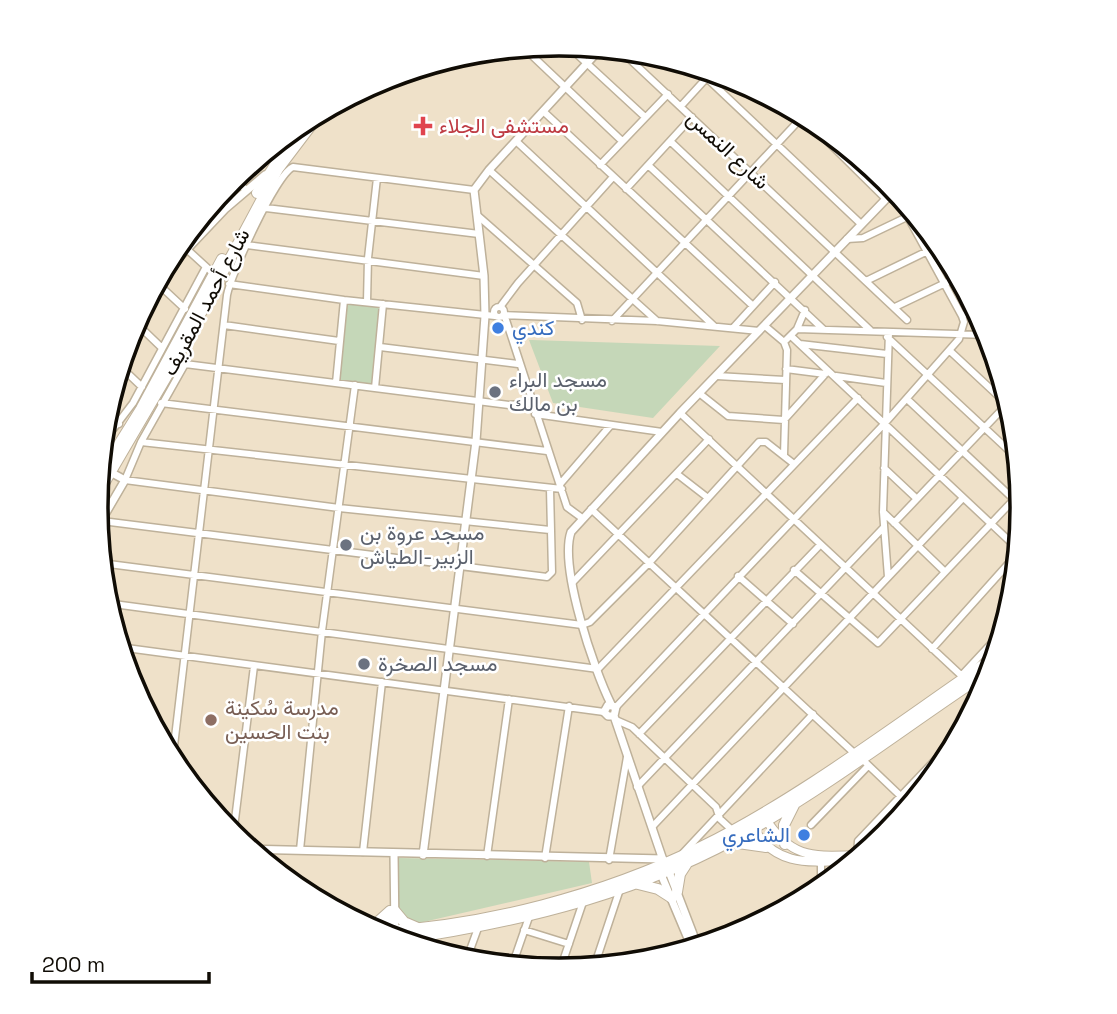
<svg xmlns="http://www.w3.org/2000/svg" width="1117" height="1014" viewBox="0 0 1117 1014" font-family="'Space Grotesk',Vazirmatn,sans-serif">
	<style>
		.green { fill: #c5d7b8 }
		.lines { fill: none; stroke-linecap: round; stroke-linejoin: round }
		.minor-casing { stroke: #beb19a; stroke-width: 9 }
		.tertiary-casing { stroke: #beb19a; stroke-width: 10 }
		.secondary-casing { stroke: #beb19a; stroke-width: 10 }
		.primary-casing { stroke: #beb19a; stroke-width: 12 }
		.trunk-casing { stroke: #beb19a; stroke-width: 12 }
		.minor { stroke: #fff; stroke-width: 6 }
		.tertiary { stroke: #fff; stroke-width: 7 }
		.secondary { stroke: #fff; stroke-width: 8 }
		.primary { stroke: #fff; stroke-width: 10 }
		.trunk { stroke: #fff; stroke-width: 10 }
		.health-dot { fill: #e0444e; stroke: #fff; stroke-width: 2.5 }
		.shop-dot { fill: #3f7fe0; stroke: #fff; stroke-width: 2.5 }
		.worship-dot { fill: #6b7280; stroke: #fff; stroke-width: 2.5 }
		.education-dot { fill: #8d6e63; stroke: #fff; stroke-width: 2.5 }
		.labels { text-anchor: middle; stroke-width: 5; stroke-linejoin: round; paint-order: stroke }
		.health-label { font-size: 21px; fill: #be3a42; stroke: #fff; text-anchor: start }
		.street-label { font-size: 21px; fill: #100c05; stroke: #fff }
		.shop-label { font-size: 21px; fill: #366cbe; stroke: #fff; text-anchor: start }
		.worship-label { font-size: 21px; fill: #5b616d; stroke: #fff; text-anchor: start }
		.education-label { font-size: 21px; fill: #785e54; stroke: #fff; text-anchor: start }
		.rim { fill: none; stroke: #100c05; stroke-width: 3.5 }
	</style>
	<rect width="100%" height="100%" fill="#efe1c9"/>
	<path class="green" d="M344 300 383 304 375 387 336 382Z
		M529 340H532L720 346 653 418 553 403Z
		M399 858 589 862 592 883 419 923 403 917 396 906Z"/>
	<g class="lines">
		<defs>
			<path id="minor" d="M567 45 645 117
				M523 47 622 141
				M620 50 907 320
				M694 66 861 224
				M681 106 712 72
				M543 111 753 306
				M800 114 886 199
				M516 141 714 326
				M670 141 870 330
				M269 148 278 157
				M600 165 668 94
				M648 165 823 329
				M489 170 657 321
				M233 178 246 190
				M626 189 692 117
				M266 208 479 234
				M206 210 215 219
				M477 215 577 303 582 320
				M847 239 863 238 909 216
				M179 242 214 274
				M247 245 484 276
				M866 281 940 245
				M156 282 185 309
				M229 284 344 300 495 316
				M367 302 368 258 377 178
				M494 312a5 5 0 1 1 10 0a5 5 0 1 1-10 0Z
				M500 307 518 283 613 177
				M895 307 958 277
				M503 315 657 321 759 331
				M962 316 975 309
				M505 317 567 507 582 518
				M612 321 804 115
				M135 322 162 348
				M224 325 339 341
				M765 326 784 342 797 329 805 310
				M733 328 775 282
				M797 329 988 335
				M791 336 1018 549
				M887 337 1017 458
				M800 344 887 354
				M380 347 518 364
				M950 351 1008 405
				M120 366 142 387
				M786 369 825 374
				M717 376 785 380
				M836 376 886 383
				M336 383 344 300
				M375 388 383 304
				M699 393 728 416 784 420 828 371
				M907 399 1022 507
				M161 403 547 451
				M532 403 509 405 185 364 141 442 125 480 339 508 550 530
				M106 412 119 424
				M680 413 964 678
				M535 414 662 432
				M141 442 562 489
				M101 445 133 403 206 267
				M784 455 787 350 784 342
				M884 468 917 499
				M677 474 708 498
				M561 483 610 426
				M591 509 854 753
				M883 512 944 571
				M102 521 547 577 552 572 550 489
				M894 523 1009 402
				M101 563 582 625 590 622 649 563 759 442H766L794 464
				M794 570 878 643 1020 493
				M738 576 793 624
				M888 577 883 512 889 332
				M573 582 709 439
				M106 603 598 669 858 398
				M119 647 604 712
				M932 649 1017 554
				M961 676 1002 632
				M970 684 980 696
				M616 707 885 423 959 339 964 322 962 316 896 195
				M616 720 632 727 716 807 720 819 732 830
				M639 734 820 545
				M172 763 227 295C231 274 276 174 293 167L474 190
				M866 763 910 805
				M637 787 884 527
				M811 825 868 766
				M652 827 963 498
				M233 836 254 666
				M300 850 322 631 355 385
				M363 852 382 682
				M683 853 813 714
				M857 855 858 841 960 734
				M487 856 509 699
				M545 858 569 706
				M609 860 627 757
				M821 888V861
				M524 930 569 944
				M466 961 478 928
				M512 966 529 917
				M594 967 620 889
				M560 970 583 902"/>
			<path id="tertiary" d="M889 183V191L898 194
				M156 282 225 209 265 175
				M97 528 125 480 112 473
				M611 704C594 670 559 567 571 532L680 413 886 199 894 195
				M614 716H608L604 712 608 705 616 707 614 716 663 860
				M248 849 663 859
				M394 854 395 935
				M423 855 476 441 485 316 484 276 474 190 489 170 601 48
				M668 869 698 947
				M660 872 692 948
				M388 937 390 910"/>
			<path id="secondary" d="M765 818C792 861 815 856 862 855
				M752 825C774 869 813 862 855 860"/>
			<path id="primary" d="M731 842 766 847
				M785 844 784 825 794 805
				M634 883 658 889 672 898
				M677 892 680 874 689 860
				M394 910 404 922 418 928
				M370 929 390 911
				M375 932C485 926 603 895 701 847 801 798 902 720 995 657
				M397 940C522 922 646 892 756 827 837 780 912 722 991 670"/>
			<path id="trunk" d="M257 193 304 120
				M98 478 141 409 222 259
				M96 497 171 369 278 169 322 111"/>
		</defs>
		<use href="#minor" class="minor-casing"/>
		<use href="#tertiary" class="tertiary-casing"/>
		<use href="#secondary" class="secondary-casing"/>
		<use href="#primary" class="primary-casing"/>
		<use href="#trunk" class="trunk-casing"/>
		<use href="#minor" class="minor"/>
		<use href="#tertiary" class="tertiary"/>
		<use href="#secondary" class="secondary"/>
		<use href="#primary" class="primary"/>
		<use href="#trunk" class="trunk"/>
	</g>
	<path class="health-dot" d="M419.5 115.5h7v7h7v7h-7v7h-7v-7h-7v-7h7z"/>
	<g class="shop-dot">
		<circle cx="498" cy="328" r="7"/>
		<circle cx="804" cy="835" r="7"/>
	</g>
	<g class="worship-dot">
		<circle cx="495" cy="392" r="7"/>
		<circle cx="346" cy="545" r="7"/>
		<circle cx="364" cy="664" r="7"/>
	</g>
	<circle class="education-dot" cx="211" cy="720" r="7"/>
	<g class="labels">
		<g class="health-label">
			<text x="439" y="133">مستشفى الجلاء</text>
		</g>
		<g class="street-label">
			<text transform="translate(728 150) rotate(43)" y="7">شارع النمس</text>
			<text transform="translate(206 302) rotate(-62)" y="7">شارع أحمد المقريف</text>
		</g>
		<g class="shop-label">
			<text x="512" y="335">كندي</text>
			<text x="790" y="842" text-anchor="end">الشاعري</text>
		</g>
		<g class="worship-label">
			<text x="509" y="387">مسجد البراء<tspan x="509" dy="24">بن مالك</tspan></text>
			<text x="360" y="540">مسجد عروة بن<tspan x="360" dy="24">الزبير-الطياش</tspan></text>
			<text x="378" y="671">مسجد الصخرة</text>
		</g>
		<g class="education-label">
			<text x="225" y="715">مدرسة سُكينة<tspan x="225" dy="24">بنت الحسين</tspan></text>
		</g>
	</g>
	<path d="M0 0H1117V1014H0ZM108 507a451 451 0 1 1 902 0a451 451 0 1 1-902 0Z" fill="#fff" fill-rule="evenodd"/>
	<path class="rim" d="M108 507a451 451 0 1 1 902 0a451 451 0 1 1-902 0Z"/>
	<path d="M32 972v10h177v-10" fill="none" stroke="#100c05" stroke-width="3.5"/>
	<text x="42" y="972" font-size="21" fill="#100c05" stroke="#ffffff" stroke-width="5" paint-order="stroke">200 m</text>
</svg>
